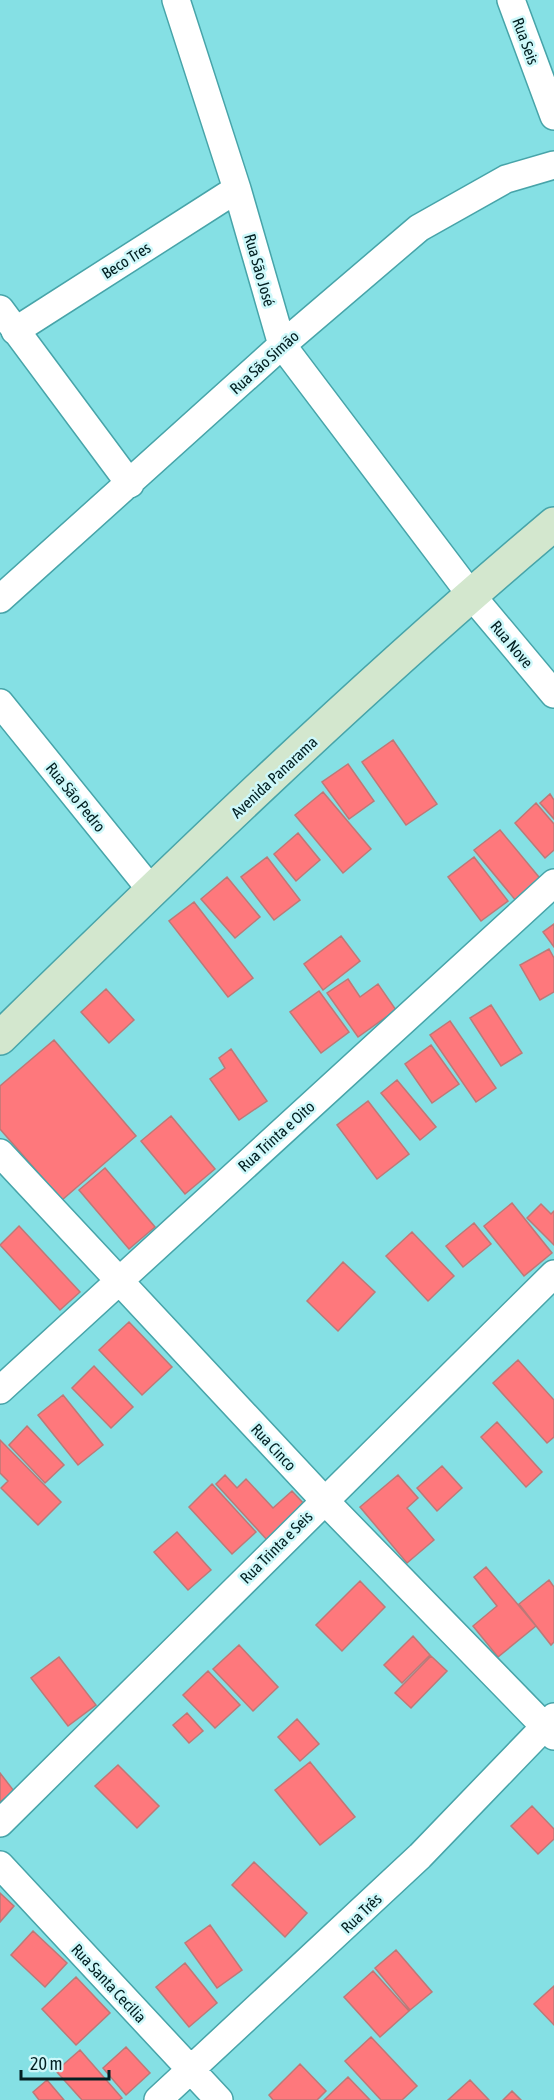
<svg xmlns="http://www.w3.org/2000/svg" width="554" height="2100" viewBox="0 0 554 2100" font-family="'Asap Condensed',sans-serif">
	<style>
		.building { fill: #fe787c; stroke: #bd7877; stroke-width: 1.5 }
		.lines { fill: none; stroke-linecap: round; stroke-linejoin: round }
		.street-casing { stroke: #47a4a9; stroke-width: 30 }
		.secondary-casing { stroke: #47a4a9; stroke-width: 36 }
		.street { stroke: #fff; stroke-width: 27 }
		.secondary { stroke: #d3e7ce; stroke-width: 33 }
		.labels { text-anchor: middle; stroke-width: 5; stroke-linejoin: round; paint-order: stroke }
		.street-label { font-size: 16px; fill: #021f21; stroke: #cef8fa }
	</style>
	<rect width="100%" height="100%" fill="#85e0e4"/>
	<path class="building" d="M393 740 437 804 406 825 362 762Z
		M348 764 374 801 349 819 322 782Z
		M323 792 371 849 343 873 295 815Z
		M550 794 554 800V819L540 803Z
		M536 803 554 824V850L545 858 515 823Z
		M500 830 543 882 517 902 474 850Z
		M298 833 320 860 296 881 274 854Z
		M267 857 300 900 274 920 241 877Z
		M474 857 508 901 481 921 448 877Z
		M227 877 260 917 235 938 201 899Z
		M194 902 253 978 228 997 169 921Z
		M554 924V947L543 932Z
		M341 936 360 961 323 990 304 964Z
		M549 949 554 958V992L540 1000 520 965Z
		M348 979 360 997 378 984 396 1010 358 1037 327 993Z
		M106 989 134 1020 109 1043 81 1012Z
		M319 991 349 1032 321 1053 290 1012Z
		M491 1005 522 1053 501 1066 470 1018Z
		M450 1021 496 1088 476 1102 430 1035Z
		M54 1040 136 1136 62 1200 0 1129V1086Z
		M431 1045 459 1084 432 1103 405 1064Z
		M231 1049 267 1101 239 1120 210 1079 225 1068 219 1058Z
		M397 1080 436 1127 420 1140 381 1093Z
		M368 1101 409 1154 377 1179 337 1125Z
		M171 1116 215 1169 185 1194 141 1141Z
		M105 1168 155 1227 129 1249 79 1190Z
		M512 1203 552 1253 524 1276 484 1226Z
		M541 1204 551 1214 554 1211V1245L527 1218Z
		M474 1223 491 1244 463 1267 446 1246Z
		M19 1226 80 1292 60 1310 0 1245Z
		M412 1232 454 1276 428 1301 386 1256Z
		M343 1262 375 1292 338 1331 307 1301Z
		M129 1322 172 1367 142 1395 99 1350Z
		M518 1360 554 1400V1437L547 1443 493 1383Z
		M94 1366 133 1407 111 1428 72 1388Z
		M63 1395 103 1445 78 1465 38 1415Z
		M497 1422 542 1472 526 1487 481 1437Z
		M27 1426 64 1465 45 1483 9 1445Z
		M0 1440 61 1502 38 1525 1 1488 8 1481 0 1473Z
		M442 1466 462 1488 437 1511 417 1488Z
		M225 1475 237 1488 246 1479 273 1508 292 1491 305 1505 267 1540 216 1484Z
		M398 1475 418 1498 407 1508 434 1540 407 1563 360 1507Z
		M212 1484 256 1532 232 1554 189 1507Z
		M177 1532 211 1570 188 1590 154 1552Z
		M486 1567 536 1626 498 1657 473 1626 497 1606 474 1577Z
		M549 1580 554 1587V1642L551 1645 519 1604Z
		M360 1581 385 1607 342 1651 316 1625Z
		M413 1636 430 1655 402 1683 384 1665Z
		M239 1645 278 1687 253 1711 213 1669Z
		M431 1656 447 1671 411 1708 395 1693Z
		M59 1657 96 1705 68 1726 31 1678Z
		M208 1671 240 1705 215 1728 183 1695Z
		M187 1713 203 1731 189 1743 173 1725Z
		M297 1719 319 1744 300 1761 278 1737Z
		M310 1762 355 1817 320 1845 275 1790Z
		M118 1765 159 1806 137 1828 95 1786Z
		M0 1773 14 1791 0 1802Z
		M532 1806 554 1829V1839L538 1854 511 1826Z
		M254 1862 307 1913 285 1937 232 1885Z
		M0 1893 14 1906 0 1922Z
		M210 1925 242 1970 217 1988 185 1943Z
		M33 1931 67 1963 45 1987 11 1955Z
		M396 1950 432 1992 410 2010 375 1968Z
		M185 1963 217 2003 189 2027 156 1987Z
		M373 1971 409 2011 380 2037 344 1997Z
		M76 1977 110 2013 76 2045 42 2009Z
		M554 1986V2025L534 2004Z
		M371 2037 417 2086 402 2100H381L345 2061Z
		M126 2047 150 2073 126 2095 103 2068Z
		M80 2050 122 2098 119 2100H82L56 2071Z
		M300 2064 326 2091 317 2100H273L269 2095Z
		M348 2077 370 2100H324Z
		M47 2080 64 2100H39L33 2092Z
		M470 2080 489 2100H448Z
		M512 2091 521 2100H503Z"/>
	<g class="lines">
		<defs>
			<path id="street" d="M176 0 237 189 282 345 471 595 554 694
				M511 0 554 116
				M0 309 130 484
				M15 331 237 189
				M0 599 282 345 419 228 506 179 554 165
				M0 703 152 891
				M0 1153 324 1500 554 1736
				M0 1390 554 883
				M0 1823 554 1274
				M0 1865 219 2100
				M158 2100 420 1856 554 1717"/>
			<path id="secondary" d="M0 1038C180 862 362 686 554 524"/>
		</defs>
		<use href="#street" class="street-casing"/>
		<use href="#secondary" class="secondary-casing"/>
		<use href="#street" class="street"/>
		<use href="#secondary" class="secondary"/>
	</g>
	<g class="labels">
		<g class="street-label">
			<text transform="translate(526 41) rotate(70)" y="6">Rua Seis</text>
			<text transform="translate(126 260) rotate(-32)" y="6">Beco Tres</text>
			<text transform="translate(260 270) rotate(74)" y="6">Rua São José</text>
			<text transform="translate(264 362) rotate(-42)" y="6">Rua São Simão</text>
			<text transform="translate(512 644) rotate(50)" y="6">Rua Nove</text>
			<text transform="translate(274 777) rotate(-43)" y="6">Avenida Panarama</text>
			<text transform="translate(76 797) rotate(51)" y="6">Rua São Pedro</text>
			<text transform="translate(276 1136) rotate(-42)" y="6">Rua Trinta e Oito</text>
			<text transform="translate(274 1447) rotate(47)" y="6">Rua Cinco</text>
			<text transform="translate(276 1547) rotate(-45)" y="6">Rua Trinta e Seis</text>
			<text transform="translate(361 1913) rotate(-44)" y="6">Rua Três</text>
			<text transform="translate(109 1983) rotate(47)" y="6">Rua Santa Cecilia</text>
		</g>
	</g>
	<path d="M21 2070v9h88v-9" fill="none" stroke="#021f21" stroke-width="3"/>
	<text x="30" y="2070" font-size="18" fill="#021f21" stroke="#cef8fa" stroke-width="4.5" paint-order="stroke">20 m</text>
</svg>
